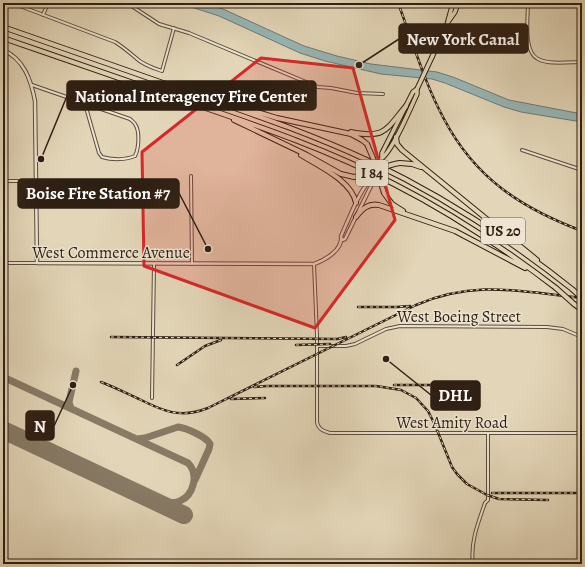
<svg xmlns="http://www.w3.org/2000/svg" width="585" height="567" viewBox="0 0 585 567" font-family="Alegreya,serif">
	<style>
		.water { fill: #97b7b7; stroke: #6d7a75 }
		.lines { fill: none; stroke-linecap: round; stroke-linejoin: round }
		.taxiway { stroke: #887a66; stroke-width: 7 }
		.runway { stroke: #887a66; stroke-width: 18 }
		.minor-casing { stroke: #5b4d3c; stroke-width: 4 }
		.tertiary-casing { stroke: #5b4d3c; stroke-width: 4.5 }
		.primary-casing { stroke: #2e1f13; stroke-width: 5.5 }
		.motorway-casing { stroke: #2e1f13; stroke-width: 6 }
		.minor { stroke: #ede4d1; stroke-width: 2 }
		.tertiary { stroke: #ede4d1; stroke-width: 2.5 }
		.primary { stroke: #e3d6b8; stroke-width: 3.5 }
		.motorway { stroke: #e3d6b8; stroke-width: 4 }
		.rail-casing { stroke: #2e1f13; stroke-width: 2.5 }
		.rail { stroke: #ede4d1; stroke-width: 1; stroke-dasharray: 3; stroke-linecap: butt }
		.tertiary-bridge-casing { stroke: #5b4d3c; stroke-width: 4.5; stroke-linecap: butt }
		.primary-bridge-casing { stroke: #2e1f13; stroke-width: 5.5; stroke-linecap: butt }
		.motorway-bridge-casing { stroke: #2e1f13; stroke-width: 6; stroke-linecap: butt }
		.tertiary-bridge { stroke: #ede4d1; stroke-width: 2.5 }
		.primary-bridge { stroke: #e3d6b8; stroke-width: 3.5 }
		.motorway-bridge { stroke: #e3d6b8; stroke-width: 4 }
		.marked { fill: #d62828; fill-opacity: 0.2; stroke: #d62828; stroke-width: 3; stroke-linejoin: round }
		.labels { text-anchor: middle; stroke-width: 3; stroke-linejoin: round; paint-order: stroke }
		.shield { fill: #ede4d1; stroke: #675a4c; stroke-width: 1 }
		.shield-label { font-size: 15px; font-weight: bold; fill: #2e1f13 }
		.street-label { font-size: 16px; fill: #2e1f13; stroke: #ede4d1 }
		.leader { fill: none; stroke: #2e1f13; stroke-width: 1.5 }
		.callout-dot { fill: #2e1f13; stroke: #ede4d1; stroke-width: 1.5 }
		.callout { fill: #2e1f13; stroke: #2e1f13; stroke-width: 1.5 }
		.callout-label { font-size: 17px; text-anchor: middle; font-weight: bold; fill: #fff }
	</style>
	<rect width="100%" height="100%" fill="#e3d6b8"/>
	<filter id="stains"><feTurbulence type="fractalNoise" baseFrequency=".005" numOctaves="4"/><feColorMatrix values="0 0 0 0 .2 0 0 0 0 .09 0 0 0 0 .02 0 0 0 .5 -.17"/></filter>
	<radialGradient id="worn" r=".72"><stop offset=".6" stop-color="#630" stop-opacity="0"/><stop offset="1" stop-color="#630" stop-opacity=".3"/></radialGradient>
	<path class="water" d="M179 3H202L223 9 304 46 337 56 371 64 437 72 453 77 509 100 582 114V122L521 112 504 107 445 83 432 79 381 74 325 61 300 53 219 16Z"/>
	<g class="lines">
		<path class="taxiway" d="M3 377 188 463C199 474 194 495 180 501 173 504 165 503 157 502
			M71 408 69 402 76 371
			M137 439 145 438 178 427C186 428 207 437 210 444L209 449 195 480"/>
		<path class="runway" d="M3 430 184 515"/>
		<defs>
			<path id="minor" d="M12 3 115 42C123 47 129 52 136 58 143 65 153 68 162 71L174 28
				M127 3 159 24 189 33 318 87 331 88 357 93 383 94
				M528 3C528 17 523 52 538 59 549 65 570 62 582 62
				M43 15 48 3
				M32 85 130 119C131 120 135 123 135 124 140 131 139 148 135 156 126 160 112 160 102 157L99 153 85 104
				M522 150 582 170
				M191 176 192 264
				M3 181H23
				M3 263H37
				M314 264 317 336V422C318 429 323 431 330 433H582
				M317 346H346L355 344 386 329 400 326 547 327 563 329 582 337
				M152 398 154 264
				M473 564C470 543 478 523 485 503L488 500V434"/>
			<path id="tertiary" d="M3 50C24 59 31 80 35 101L37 263 314 264C325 260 343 250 341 236 347 224 360 188 370 181
				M342 240 345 239 371 186V181"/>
			<path id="primary" d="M448 21 453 3
				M432 57 448 22 455 12 458 3
				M382 158V153L413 92 417 89
				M382 158C393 150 410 109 417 94V89"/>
			<path id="motorway" d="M3 27C71 51 139 74 206 98 261 117 316 136 369 161 441 195 509 239 572 289
				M3 38C68 60 133 83 197 105 264 128 331 151 394 184 451 213 505 249 556 288
				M231 104 277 118 351 134 362 140 367 144
				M234 120 307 155 341 174 354 177
				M351 132C385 139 386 130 406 106
				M396 137 397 144 402 150 537 260
				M301 155C319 166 352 181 356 203
				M400 163 412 164 421 167
				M384 193 392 204 403 211
				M356 217C362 209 368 203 379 205L455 231 525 268
				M574 304 582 310"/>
		</defs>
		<use href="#minor" class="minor-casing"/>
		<use href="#tertiary" class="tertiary-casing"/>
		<use href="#primary" class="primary-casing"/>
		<use href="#motorway" class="motorway-casing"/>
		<use href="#minor" class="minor"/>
		<use href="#tertiary" class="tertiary"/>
		<use href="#primary" class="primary"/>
		<use href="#motorway" class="motorway"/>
		<defs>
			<path id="rail" d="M398 3C413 42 424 82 444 119 475 178 521 208 582 231
				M358 307H397L410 306
				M111 337 337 339 346 337
				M296 345 330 344
				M177 365 205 346 221 340
				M101 382C114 387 126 393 139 399 163 411 180 419 208 408L416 305C476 279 521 292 582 298
				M394 385H478
				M254 387 267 386H376L401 390 416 398 428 411 435 425 452 467 457 474 467 484 487 495 499 499 548 500
				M231 399 265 398
				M492 493H582"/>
		</defs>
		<use href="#rail" class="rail-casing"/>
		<use href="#rail" class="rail"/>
		<defs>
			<path id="tertiary-bridge" d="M370 181 376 171"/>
			<path id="primary-bridge" d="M417 89 432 57
				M376 170 382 158"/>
			<path id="motorway-bridge" d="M367 144 373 158 384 193
				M354 177C370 175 384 165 400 163
				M556 288 574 304
				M572 289 582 298"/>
		</defs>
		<use href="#tertiary-bridge" class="tertiary-bridge-casing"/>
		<use href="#primary-bridge" class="primary-bridge-casing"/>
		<use href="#motorway-bridge" class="motorway-bridge-casing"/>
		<use href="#tertiary-bridge" class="tertiary-bridge"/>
		<use href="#primary-bridge" class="primary-bridge"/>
		<use href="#motorway-bridge" class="motorway-bridge"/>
	</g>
	<path class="marked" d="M261 58 353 68 395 220 315 328 144 266 142 152Z"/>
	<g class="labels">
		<g class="shield">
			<rect x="356" y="160" width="32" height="26" rx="3"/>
			<rect x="481" y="218" width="44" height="26" rx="3"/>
		</g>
		<g class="shield-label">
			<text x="372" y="178">I 84</text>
			<text x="503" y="236">US 20</text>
		</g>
		<g class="street-label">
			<text x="111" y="258">West Commerce Avenue</text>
			<text x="459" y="322">West Boeing Street</text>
			<text x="452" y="428">West Amity Road</text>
		</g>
	</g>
	<path class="leader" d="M359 65L399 39M41 159L67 96M208 249L179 193M386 359L431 395M73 385L54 426"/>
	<g class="callout-dot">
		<circle cx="359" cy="65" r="4"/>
		<circle cx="41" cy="159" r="4"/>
		<circle cx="208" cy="249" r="4"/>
		<circle cx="386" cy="359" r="4"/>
		<circle cx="73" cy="385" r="4"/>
	</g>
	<g class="callout">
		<rect x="399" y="24" width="129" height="29" rx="4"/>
		<rect x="67" y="81" width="249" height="29" rx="4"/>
		<rect x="18" y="179" width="161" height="29" rx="4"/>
		<rect x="431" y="381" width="49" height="29" rx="4"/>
		<rect x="26" y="411" width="28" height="29" rx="4"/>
	</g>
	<g class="callout-label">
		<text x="463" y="45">New York Canal</text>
		<text x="191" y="102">National Interagency Fire Center</text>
		<text x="98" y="199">Boise Fire Station #7</text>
		<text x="455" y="401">DHL</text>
		<text x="40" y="432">N</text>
	</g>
	<rect width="585" height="567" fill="none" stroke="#e3d6b8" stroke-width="16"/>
	<rect x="4" y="4" width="577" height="559" fill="none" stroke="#2e1f13" stroke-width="2"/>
	<rect x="8" y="8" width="569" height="551" fill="none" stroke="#2e1f13"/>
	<rect width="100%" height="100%" filter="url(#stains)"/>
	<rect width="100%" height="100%" fill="url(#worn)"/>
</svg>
